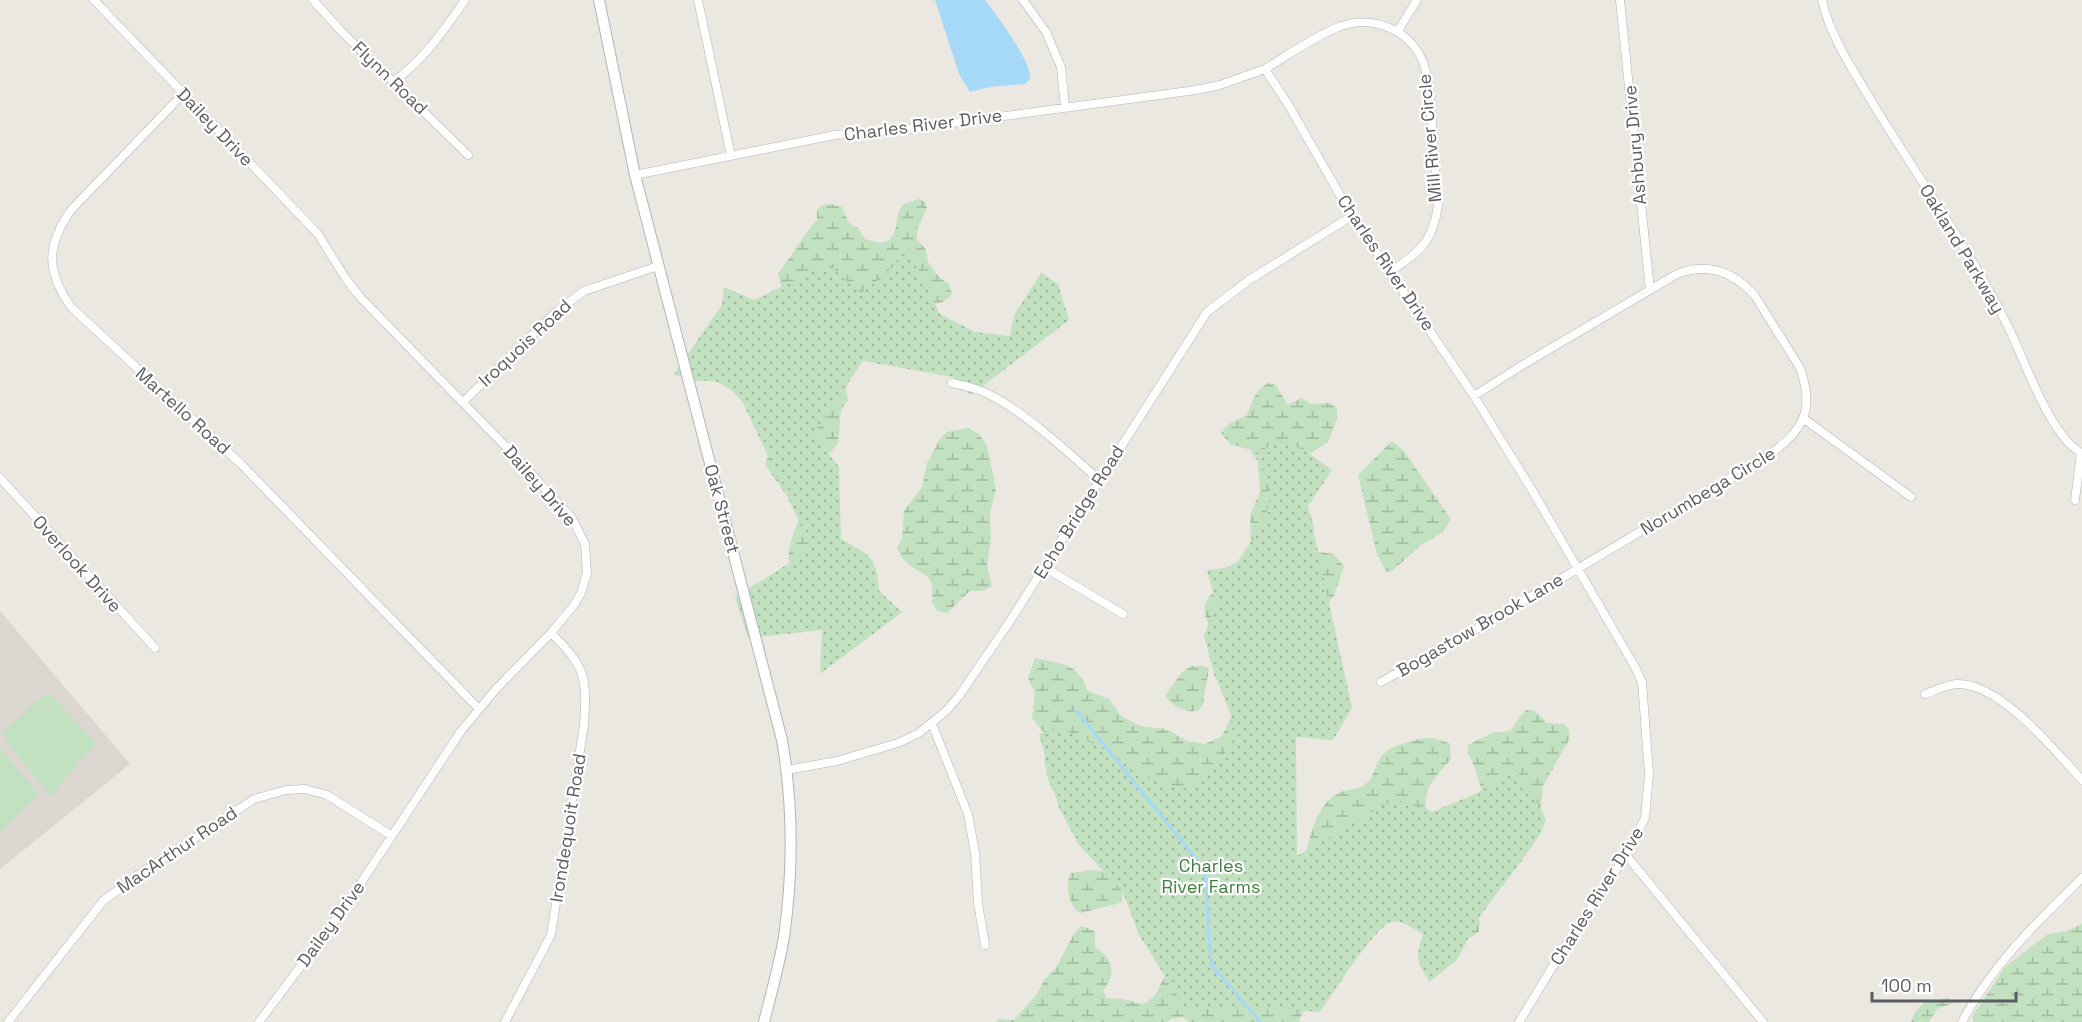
<svg xmlns="http://www.w3.org/2000/svg" width="2082" height="1022" viewBox="0 0 2082 1022" font-family="'Space Grotesk',sans-serif">
	<style>
		.education { fill: #dbd7d0 }
		.wetland { fill: url(#wetland-marsh) }
		.park { fill: url(#park-dots) }
		.garden { fill: #c2e1c0 }
		.water { fill: #a6d9f7 }
		.lines { fill: none; stroke-linecap: round; stroke-linejoin: round }
		.stream { stroke: #a6d9f7; stroke-width: 3 }
		.street-casing { stroke: #b2b4b8; stroke-width: 9 }
		.secondary-casing { stroke: #b1b4b8; stroke-width: 12 }
		.street { stroke: #fff; stroke-width: 8 }
		.secondary { stroke: #fff; stroke-width: 10 }
		.labels { text-anchor: middle; stroke-width: 4.5; stroke-linejoin: round; paint-order: stroke }
		.street-label { font-size: 18px; fill: #5a5d61; stroke: #fff }
		.park-label { font-size: 18px; fill: #3d7e3c; stroke: #fff }
	</style>
	<defs>
		<pattern id="wetland-marsh" width="20" height="14" patternUnits="userSpaceOnUse" patternTransform="scale(1.5)"><rect width="20" height="14" fill="#c2e1c0"/><path d="M1 5h8M5 5V1M11 12h8M15 12V8" fill="none" stroke="#a1ba9f"/></pattern>
		<pattern id="park-dots" width="8" height="8" patternUnits="userSpaceOnUse" patternTransform="scale(1.5)"><rect width="8" height="8" fill="#c2e1c0"/><path d="M2 2h.1M6 6h.1" fill="none" stroke="#a1ba9f" stroke-width="1.8" stroke-linecap="round"/></pattern>
	</defs>
	<rect width="100%" height="100%" fill="#ebe8e1"/>
	<path class="education" d="M0 611 130 764 0 869Z"/>
	<path class="wetland" d="M919 199 925 202 927 208 917 230V239L926 250 928 262 939 277 949 284 952 294C943 306 932 304 918 303L852 370 846 388 848 400 841 410 838 444 792 494 784 492 765 465 771 445 782 289 778 273C793 256 801 237 817 220V210C825 201 831 204 842 207L849 223 858 228 865 239C870 240 879 244 885 242 901 237 893 212 904 204 908 202 914 201 919 199Z
		M1268 383 1275 384 1288 405 1301 398 1311 404 1330 403 1337 408V419L1328 442 1308 455 1288 504 1311 515 1314 531 1310 546 1313 551 1333 554 1344 566 1334 596 1329 602 1309 595 1217 633C1200 617 1199 601 1220 588L1225 568 1240 561 1251 544 1250 515 1260 492 1258 462 1251 450 1230 444 1221 433 1229 424 1247 415C1252 402 1255 390 1268 383Z
		M969 428 980 435 987 446 996 489 990 513 991 539 987 565 992 586 983 591H970L947 613 938 611 932 603C934 570 927 580 907 563 902 559 899 552 897 547L902 539 904 511 922 487 927 463 940 439 947 432Z
		M1392 441 1404 451 1451 519 1443 532 1421 545 1392 571 1386 572 1377 554 1358 475Z
		M803 513 840 528 791 571C784 552 794 530 803 513Z
		M1035 658C1064 665 1076 661 1088 691L1109 699 1121 716 1140 726 1166 729 1187 741 1205 744 1222 736 1233 713 1265 687 1200 805 1303 864C1310 840 1314 804 1341 792 1351 788 1358 791 1367 783 1376 774 1375 761 1385 752 1389 747 1421 737 1428 738 1436 738 1443 740 1450 744L1451 759C1437 776 1424 785 1426 808L1438 816 1484 799 1475 768 1468 753V745L1492 733 1510 731C1524 711 1527 699 1547 723L1564 724 1569 730V740L1543 786 1539 828 1473 903 1480 923 1479 931 1472 937 1462 939 1435 877 1309 995 1299 1022H1189L1183 1017 1171 1019 1167 1022H996L998 1019 1014 1020 1037 994 1044 980 1055 969 1075 932 1082 926 1095 931V947C1113 959 1117 973 1103 991L1107 998 1122 999 1143 1004 1154 997 1166 974 1160 939 1050 786 1044 760 1052 743 1032 718 1035 693 1028 678Z
		M1191 666H1203L1209 668 1203 704 1199 710C1185 714 1174 707 1165 696L1182 672Z
		M1092 870 1107 872 1123 890 1122 901 1117 904 1080 913C1069 908 1064 882 1071 873Z
		M2082 924V1022H1974L1972 1017 2005 967 2048 934 2066 931Z
		M1948 997 1951 1004 1937 1009 1929 1022H1911L1915 1012 1925 1002 1939 1001Z"/>
	<path class="park" d="M908 248 940 314 975 332 1010 336 1014 315 1041 273 1058 284 1069 320 971 395 953 377 863 361 813 434 839 467 841 539C870 555 877 556 879 591L902 612 820 674 822 630 748 638 735 597 812 549 743 403 731 390 715 381H693L674 374 722 305 724 287 754 300 828 264 861 293 885 274Z
		M1282 441 1304 450 1332 470 1308 506 1352 708 1333 740 1296 737 1297 856 1395 799 1432 812 1475 794 1518 770 1524 791 1536 801 1546 819 1540 835 1525 856 1480 916 1457 960 1429 982C1417 961 1415 956 1423 934 1413 929 1401 918 1389 923 1373 930 1333 994 1320 1012L1246 1006 1186 1009 1139 935 1123 892 1079 845 1059 808 1039 734 1057 728 1081 736 1159 783 1188 789 1208 772 1233 744 1232 717 1214 674 1204 636 1216 603 1207 570 1234 567C1250 542 1275 515 1269 483 1267 473 1260 462 1256 453Z"/>
	<path class="garden" d="M51 694 95 743 51 797 1 734 40 698Z
		M0 749 39 794 0 831Z"/>
	<path class="water" d="M935 0H985C995 12 1031 62 1030 76 1030 80 1028 81 1025 84L990 87 970 92 959 74Z"/>
	<g class="lines">
		<path class="stream" d="M1076 710 1205 870 1211 964 1260 1022"/>
		<defs>
			<path id="street" d="M94 0 318 234 346 279 361 298 511 452 572 518 585 544 587 573 581 593 574 605 551 633 496 689 461 731 347 904 259 1022
				M313 0 341 31 468 155
				M698 0 731 156
				M1023 0 1046 32 1061 67 1065 107
				M1620 0 1650 290
				M1822 0C1829 34 1854 72 1872 102 1919 180 1974 254 2013 337 2027 368 2052 437 2081 453L2075 500
				M1398 31 1417 0
				M1265 69C1288 55 1311 39 1336 28 1372 13 1414 30 1425 68 1430 85 1430 105 1432 123 1434 150 1436 178 1438 205 1433 243 1419 252 1390 272
				M393 82C423 61 444 30 465 0
				M183 94 71 210C46 246 46 271 71 307L241 464 479 709
				M635 175 835 135 909 129 1196 90 1220 85 1265 69 1289 106 1352 216 1474 396 1532 490 1635 667 1642 682 1649 774 1645 818 1626 855 1567 943 1519 1022
				M952 383C966 386 980 389 992 396 1027 414 1069 453 1099 480
				M463 402 557 311 584 291 658 266
				M1803 418 1911 497
				M0 478 155 648
				M1044 567 1123 614
				M1381 682 1471 632 1766 457C1802 432 1816 412 1800 368L1755 296C1734 272 1708 262 1677 274L1521 366 1474 396
				M1925 694C1934 691 1946 685 1956 684 2000 682 2054 750 2082 780
				M932 724 968 814 975 853 978 903 985 945
				M787 770 837 761 898 743 919 733 946 711 959 696 1008 624 1207 312 1249 280 1352 216
				M1626 855 1763 1022
				M8 1022 103 901 135 877 254 799 286 790 305 789 327 795 392 836
				M505 1022 551 935 584 725C587 678 586 667 551 633
				M1962 1022C1991 966 2037 922 2082 878"/>
			<path id="secondary" d="M599 0 635 175 782 740C793 804 793 873 784 937 779 966 771 994 764 1022"/>
		</defs>
		<use href="#street" class="street-casing"/>
		<use href="#secondary" class="secondary-casing"/>
		<use href="#street" class="street"/>
		<use href="#secondary" class="secondary"/>
	</g>
	<g class="labels">
		<g class="street-label">
			<text transform="translate(390 78) rotate(44)" y="6">Flynn Road</text>
			<text transform="translate(923 125) rotate(-7)" y="6">Charles River Drive</text>
			<text transform="translate(215 127) rotate(46)" y="6">Dailey Drive</text>
			<text transform="translate(1430 138) rotate(-95)" y="6">Mill River Circle</text>
			<text transform="translate(1635 145) rotate(-95)" y="6">Ashbury Drive</text>
			<text transform="translate(1962 249) rotate(59)" y="6">Oakland Parkway</text>
			<text transform="translate(1386 263) rotate(56)" y="6">Charles River Drive</text>
			<text transform="translate(525 343) rotate(-43)" y="6">Iroquois Road</text>
			<text transform="translate(183 411) rotate(42)" y="6">Martello Road</text>
			<text transform="translate(540 486) rotate(49)" y="6">Dailey Drive</text>
			<text transform="translate(1708 491) rotate(-31)" y="6">Norumbega Circle</text>
			<text transform="translate(722 509) rotate(75)" y="6">Oak Street</text>
			<text transform="translate(1079 512) rotate(-58)" y="6">Echo Bridge Road</text>
			<text transform="translate(77 564) rotate(48)" y="6">Overlook Drive</text>
			<text transform="translate(1480 625) rotate(-30)" y="6">Bogastow Brook Lane</text>
			<text transform="translate(568 828) rotate(-81)" y="6">Irondequoit Road</text>
			<text transform="translate(177 850) rotate(-34)" y="6">MacArthur Road</text>
			<text transform="translate(1597 896) rotate(-58)" y="6">Charles River Drive</text>
			<text transform="translate(331 924) rotate(-54)" y="6">Dailey Drive</text>
		</g>
		<g class="park-label">
			<text x="1211" y="872">Charles<tspan x="1211" dy="21">River Farms</tspan></text>
		</g>
	</g>
	<path d="M1872 992v9h144v-9" fill="none" stroke="#5a5d61" stroke-width="3"/>
	<text x="1881" y="992" font-size="18" fill="#5a5d61" stroke="#ffffff" stroke-width="4.5" paint-order="stroke">100 m</text>
</svg>
